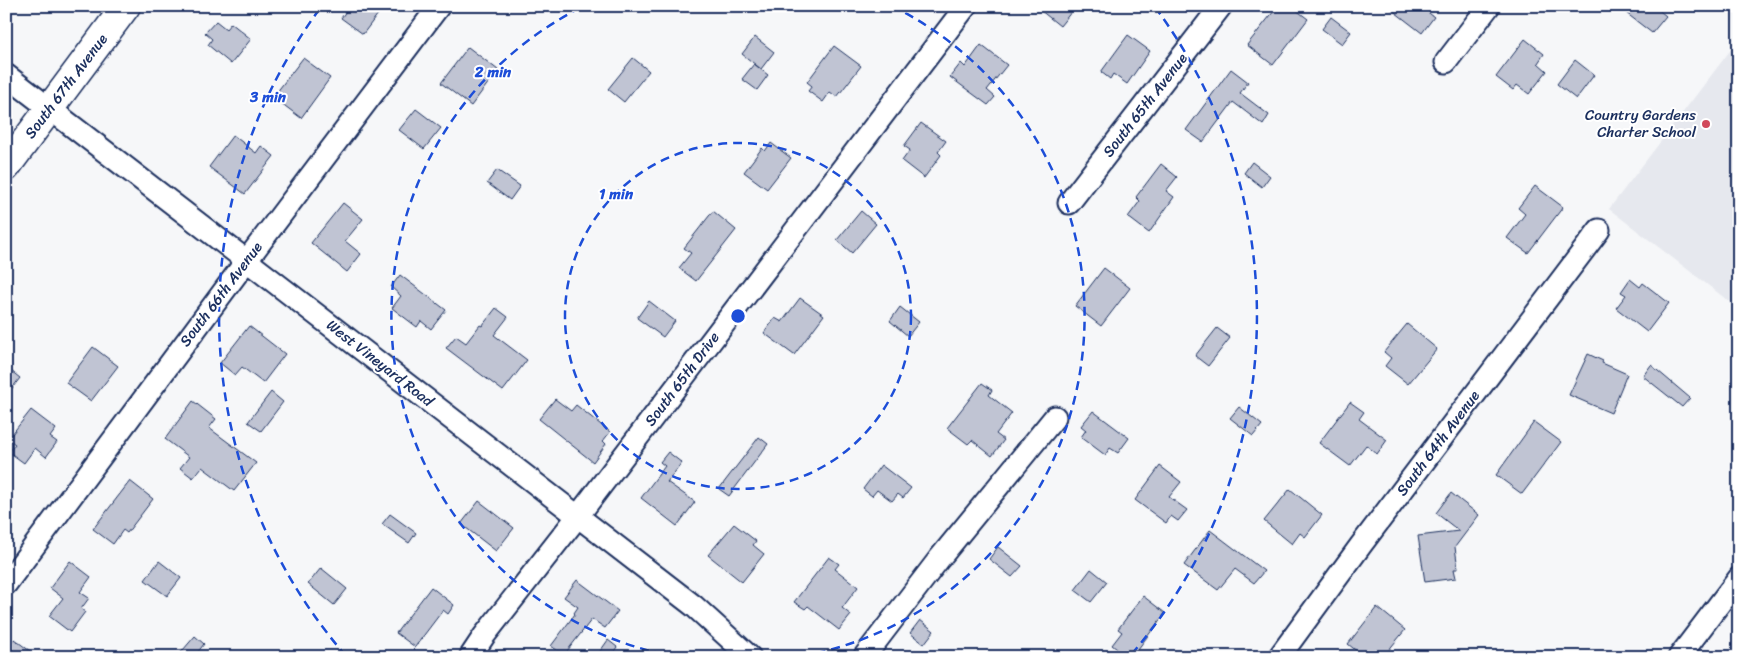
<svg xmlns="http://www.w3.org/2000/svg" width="1745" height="663" viewBox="0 0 1745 663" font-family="Sriracha,sans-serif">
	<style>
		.built { fill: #e6e8ee }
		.building { fill: #c0c4d3; stroke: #1b2f5e }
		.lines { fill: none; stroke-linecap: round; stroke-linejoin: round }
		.minor-casing { stroke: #1b2f5e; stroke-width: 25 }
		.major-casing { stroke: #1b2f5e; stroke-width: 31 }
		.minor { stroke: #fff; stroke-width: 21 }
		.major { stroke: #fff; stroke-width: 28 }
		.ring { fill: none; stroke: #1d4ed8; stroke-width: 2.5; stroke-dasharray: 9 6 }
		.poi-dot { fill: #d1495b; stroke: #fff; stroke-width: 2 }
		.labels { text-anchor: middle; stroke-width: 4; stroke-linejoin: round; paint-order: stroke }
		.street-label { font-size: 15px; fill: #1b2f5e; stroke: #fff }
		.poi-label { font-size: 15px; fill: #1b2f5e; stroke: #fff; text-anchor: end }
		.centre { fill: #1d4ed8; stroke: #fff; stroke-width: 2.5 }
		.ring-label { font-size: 15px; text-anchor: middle; font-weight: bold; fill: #1d4ed8; stroke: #fff; stroke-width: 4; stroke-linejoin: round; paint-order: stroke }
	</style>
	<rect width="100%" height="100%" fill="#f6f7f9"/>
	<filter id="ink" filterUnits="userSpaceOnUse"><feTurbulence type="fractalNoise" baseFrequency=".02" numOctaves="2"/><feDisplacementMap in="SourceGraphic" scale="10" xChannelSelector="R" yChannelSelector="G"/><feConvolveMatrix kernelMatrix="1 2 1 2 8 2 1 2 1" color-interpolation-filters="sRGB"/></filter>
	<g filter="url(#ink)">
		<path class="built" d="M1739 39V309L1609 209Z"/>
		<path class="building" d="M350 6H384L363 34 341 18Z
			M1035 6H1076L1060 26Z
			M1278 6H1291L1308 19 1273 65 1247 45Z
			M1387 6H1420L1434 17 1422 33Z
			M1617 6H1654L1666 16 1652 33Z
			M1331 17 1351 32 1342 44 1322 29Z
			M216 21 226 29 231 23 251 39 231 64 208 45 212 39 205 33Z
			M1128 35 1150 51 1127 84 1113 74 1110 79 1101 72Z
			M755 37 774 52 761 69 742 54Z
			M1525 39 1544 54 1538 63 1547 71 1529 94 1517 85 1513 90 1496 77Z
			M981 45 1007 65 987 90 995 97 988 105 950 77 961 63 965 67Z
			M834 46 861 66 837 97 830 92 823 102 808 91 812 86 807 82Z
			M468 47 498 70 471 106 441 83Z
			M303 58 330 78 301 118 273 97Z
			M633 58 649 71 624 102 608 89Z
			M1575 60 1594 75 1576 99 1557 84Z
			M754 64 768 75 757 90 742 79Z
			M1231 69 1248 82 1240 93 1269 115 1263 125 1233 102 1203 142 1186 130Z
			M416 109 441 128 424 149 399 130Z
			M921 123 946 141 938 152 941 155 924 178 902 161 910 150 904 146Z
			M233 135 256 153 261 146 274 156 245 194 209 167Z
			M771 143 791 158 767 189 744 172 762 148 765 151Z
			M1252 162 1270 176 1262 187 1244 173Z
			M1161 164 1177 177 1166 191 1174 197 1149 233 1128 217 1140 201 1136 197Z
			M497 170 520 186 510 200 487 183Z
			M1535 186 1563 207 1528 253 1507 238 1525 214 1518 208Z
			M343 203 363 219 345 241 361 254 347 272 311 243Z
			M713 211 736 230 696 281 679 268 691 253 684 248Z
			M861 211 876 224 852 253 837 240Z
			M1104 268 1130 288 1101 326 1075 306Z
			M400 275 446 310 431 329 421 321 417 327 392 308 401 296 391 287Z
			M1630 279 1640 287 1643 283 1669 303 1647 332 1616 308 1626 295 1621 292Z
			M800 298 824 315 794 355 764 333 775 318 782 322Z
			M649 301 675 321 663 337 637 318Z
			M900 307 919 322 908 336 890 321Z
			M496 308 508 317 494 335 527 360 503 391 446 348 456 336 466 343 480 325 482 326Z
			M1407 324 1437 349 1408 384 1385 366 1391 358 1384 352Z
			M249 326 285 354 263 383 242 367 235 375 220 363Z
			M1217 328 1230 338 1208 366 1195 356Z
			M93 347 118 366 91 401 66 383Z
			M1588 354 1603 361 1602 363 1627 374 1611 413 1569 395Z
			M1651 365 1690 398 1682 407 1643 376Z
			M6 367 20 378 6 396Z
			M982 383 992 390 989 395 1012 413 996 434 1004 440 992 456 972 440 968 444 947 428Z
			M271 392 283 402 261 431 248 422Z
			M555 399 571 411 576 405 610 432 603 441 606 444 593 462 539 419Z
			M193 401 216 419 209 428 256 463 234 491 202 467 193 478 180 468 189 457 165 439Z
			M1350 402 1364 412 1359 419 1387 440 1377 454 1366 445 1350 466 1319 443Z
			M1239 407 1262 425 1253 436 1230 418Z
			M31 410 56 429 50 437 57 442 46 457 35 448 24 463 9 452 15 444 8 439Z
			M1093 411 1129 438 1118 453 1110 448 1105 455 1081 437 1086 430 1081 426Z
			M1534 422 1561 442 1522 494 1496 475Z
			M759 437 768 444 729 496 719 489Z
			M668 452 682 463 667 482 695 502 677 526 641 498 665 466 660 462Z
			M881 465 911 488 903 498 898 494 892 501 877 490 872 496 863 489Z
			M1160 466 1181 482 1169 497 1187 510 1178 521 1171 516 1166 523 1135 500Z
			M130 481 153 499 127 533 123 530 113 544 93 529Z
			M1290 489 1322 515 1305 537 1300 533 1292 544 1264 521Z
			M1451 493 1479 515 1455 547 1458 569H1454L1456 578 1425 582 1418 536 1459 531 1436 513Z
			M479 501 514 528 496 551 461 524Z
			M390 514 416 533 409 543 382 524Z
			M734 524 756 541 753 545 764 554 742 582 708 555Z
			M1210 530 1264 571 1254 583 1235 569 1218 590 1184 565Z
			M998 547 1022 566 1012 577 989 559Z
			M829 557 839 564 835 569 858 587 842 608 851 615 839 630 808 606 805 609 794 602Z
			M70 561 91 577 80 592 89 598 81 609 85 612 70 632 49 616 63 598 50 588Z
			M159 561 181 578 167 596 145 580Z
			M321 568 347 589 334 605 308 584Z
			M1091 569 1107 582 1091 602 1075 590Z
			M577 580 618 611 605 628 592 619 564 655 551 646 575 614 574 613 578 607 564 597Z
			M431 587 454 605 448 614 443 610 415 647 396 633Z
			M1143 596 1165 613 1132 657H1127L1112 645 1122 632 1118 629Z
			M1377 607 1405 630 1383 657H1364L1348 644Z
			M920 620 934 631 924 644 910 633Z
			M195 636 204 644 194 657H177Z
			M14 639 38 657H6V649Z
			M608 640 617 647 610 657H596Z"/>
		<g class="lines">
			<defs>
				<path id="minor" d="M1446 62 1489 6
					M6 75 694 606 750 657
					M1069 203 1221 6
					M6 584 247 260 439 6
					M470 657 484 636 578 516 966 6
					M864 657 939 559 1055 417
					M1279 657 1361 545 1599 230
					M1679 657 1739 578"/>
				<path id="major" d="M6 167 126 6"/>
			</defs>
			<use href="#minor" class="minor-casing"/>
			<use href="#major" class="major-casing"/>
			<use href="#minor" class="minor"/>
			<use href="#major" class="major"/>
		</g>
	</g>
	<g class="ring">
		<circle cx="738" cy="316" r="173"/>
		<path d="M678 657A346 346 0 0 1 584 6M892 6A346 346 0 0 1 798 657"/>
		<path d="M346 656A519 519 0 0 1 321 7M1155 7A519 519 0 0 1 1130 656"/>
	</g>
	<circle class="poi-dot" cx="1706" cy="124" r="5"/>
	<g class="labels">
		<g class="street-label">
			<text transform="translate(66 86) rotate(-53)" y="5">South 67th Avenue</text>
			<text transform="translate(1145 105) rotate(-52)" y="5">South 65th Avenue</text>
			<text transform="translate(221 294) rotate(-53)" y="5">South 66th Avenue</text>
			<text transform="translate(380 363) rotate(38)" y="5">West Vineyard Road</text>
			<text transform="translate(682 379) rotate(-53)" y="5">South 65th Drive</text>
			<text transform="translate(1438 443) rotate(-53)" y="5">South 64th Avenue</text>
		</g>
		<g class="poi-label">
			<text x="1696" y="120">Country Gardens<tspan x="1696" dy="17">Charter School</tspan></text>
		</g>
	</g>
	<circle cx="738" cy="316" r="8" class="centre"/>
	<g class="ring-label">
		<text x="493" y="77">2 min</text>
		<text x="268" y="102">3 min</text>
		<text x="616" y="199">1 min</text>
	</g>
	<rect width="1745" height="663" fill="none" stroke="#fff" stroke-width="25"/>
	<rect x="12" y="12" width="1720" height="638" fill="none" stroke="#1b2f5e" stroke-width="2" filter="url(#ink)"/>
</svg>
